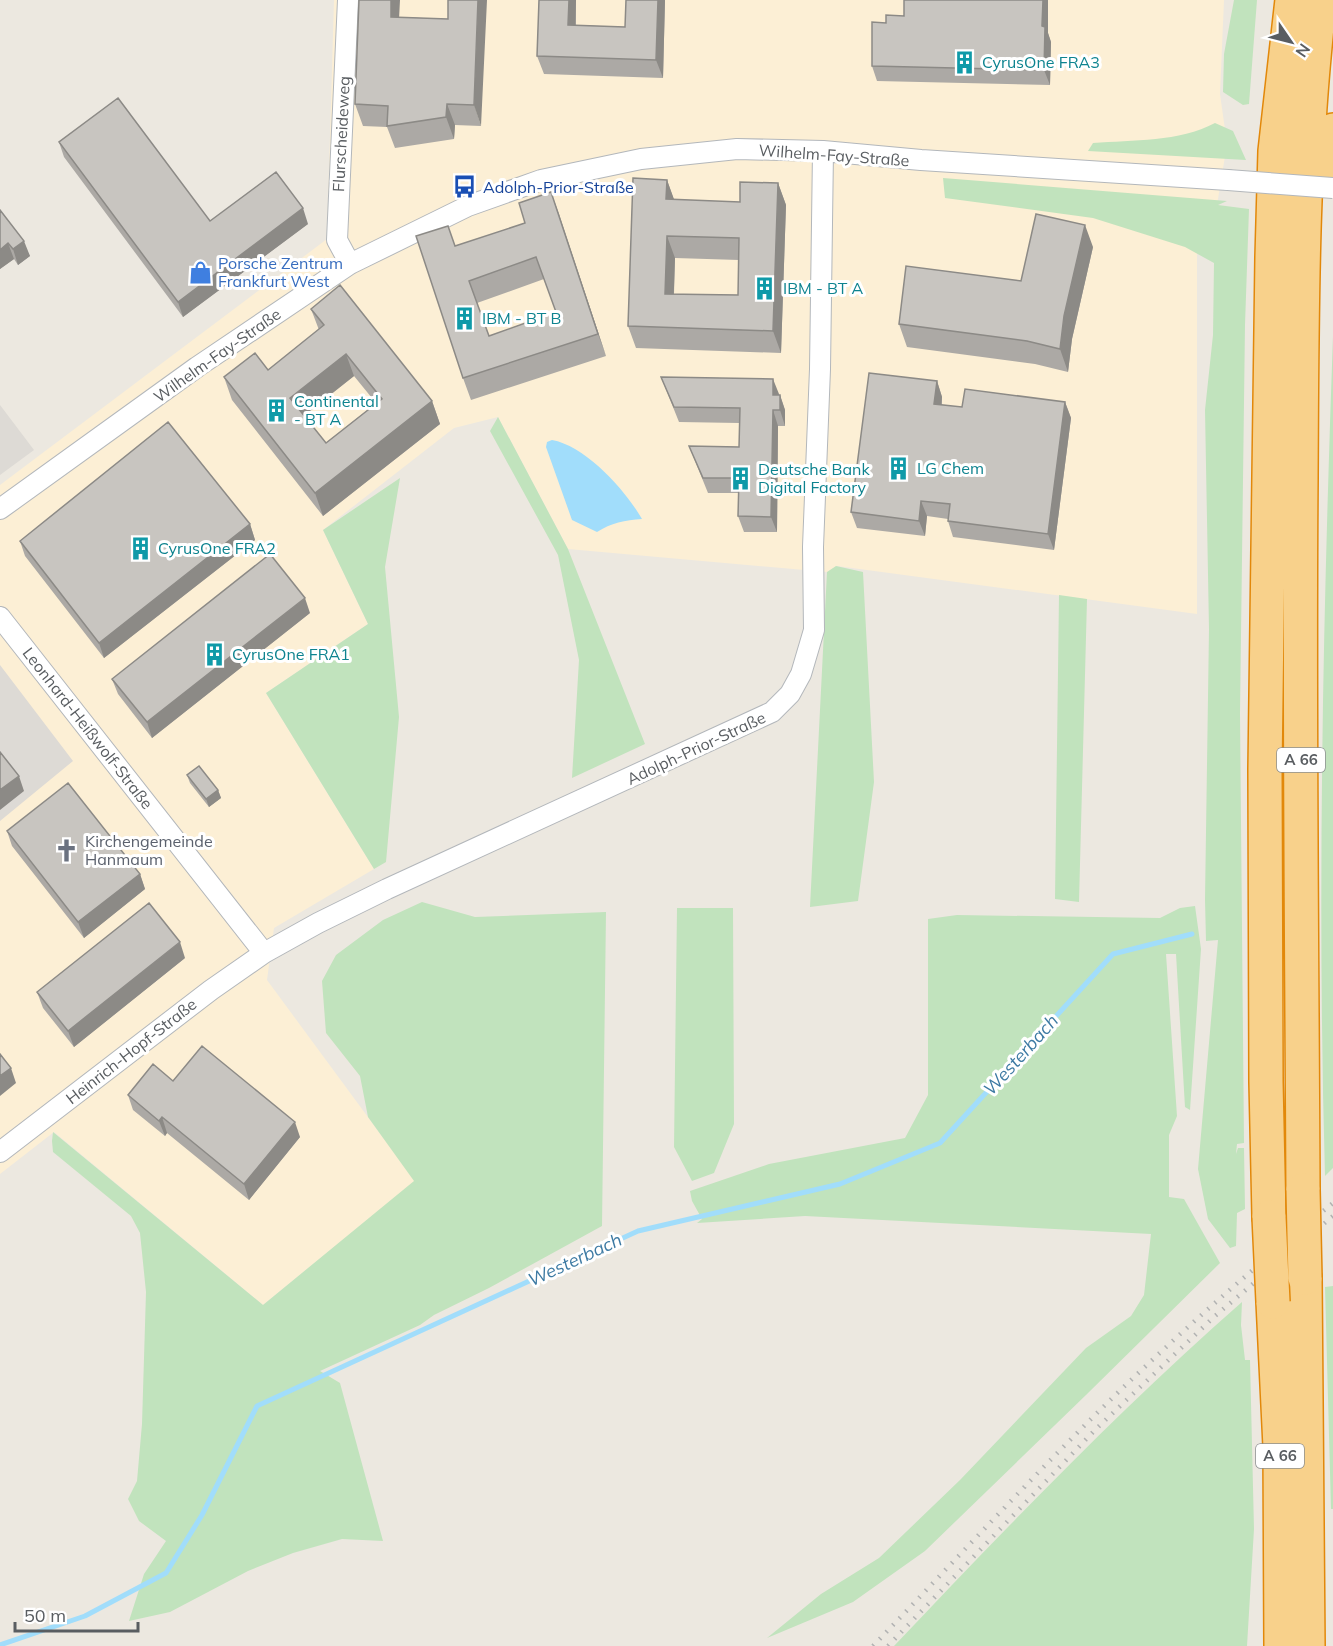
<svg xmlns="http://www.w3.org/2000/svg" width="1333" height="1646" viewBox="0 0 1333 1646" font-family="Mulish,sans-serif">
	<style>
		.commercial { fill: #fcefd5 }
		.industrial { fill: #dddad5 }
		.green { fill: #c1e3bd }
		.water { fill: #a1ddfb }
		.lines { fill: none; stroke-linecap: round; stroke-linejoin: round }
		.stream { stroke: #a1ddfb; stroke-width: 5 }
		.street-casing { stroke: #b3b7bb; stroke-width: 22 }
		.highway-casing { stroke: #e2880a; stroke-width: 36 }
		.street { stroke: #fff; stroke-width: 20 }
		.highway { stroke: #f8d18b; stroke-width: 33 }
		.rail { stroke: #b1b2b2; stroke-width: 4.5; stroke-dasharray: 1.5 8; stroke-linecap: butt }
		.street-bridge-casing { stroke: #b3b7bb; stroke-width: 22; stroke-linecap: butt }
		.highway-bridge-casing { stroke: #e2880a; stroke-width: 36; stroke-linecap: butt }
		.street-bridge { stroke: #fff; stroke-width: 20 }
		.highway-bridge { stroke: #f8d18b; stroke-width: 33 }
		.wall { fill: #aca9a5; fill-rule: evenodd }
		.shaded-wall { fill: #8c8a86 }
		.building { fill: #c8c5c0; stroke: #8c8a86; stroke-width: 1.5; fill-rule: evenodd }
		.labels { text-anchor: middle; stroke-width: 6; stroke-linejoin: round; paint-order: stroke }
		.shield { fill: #fff; stroke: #8b8e90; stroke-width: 1.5 }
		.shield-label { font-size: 15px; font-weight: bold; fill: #595d61 }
		.culture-label { font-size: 16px; fill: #0d838f; stroke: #fff; text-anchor: start }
		.street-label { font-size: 16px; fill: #595d61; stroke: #fff }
		.transit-label { font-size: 16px; fill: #164399; stroke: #fff; text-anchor: start }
		.shop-label { font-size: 16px; fill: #366cbe; stroke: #fff; text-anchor: start }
		.worship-label { font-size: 16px; fill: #5b616d; stroke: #fff; text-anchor: start }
		.water-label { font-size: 18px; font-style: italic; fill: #3d7aa3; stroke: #fff }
	</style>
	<rect width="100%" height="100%" fill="#ece8e0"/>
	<path class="commercial" d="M334 0H1224L1220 94 1227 144 1217 205 1197 254V614L837 566 827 572 568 549 498 417 454 428 323 530 368 624 266 693 374 869 274 928 267 980 415 1181 263 1305 54 1132 0 1174V485L327 239Z"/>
	<path class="industrial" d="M0 405 34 450 0 475Z
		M0 665 73 761 0 821Z"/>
	<path class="green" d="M1234 0H1257L1249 104 1243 105 1223 92 1224 54Z
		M1215 123 1233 131 1246 160 1088 151 1093 143C1133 140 1179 142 1215 123Z
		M943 178 1227 201 1218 205 1249 209 1245 325 1240 714 1244 1143 1237 1144 1236 1154 1238 1148H1244L1245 1209 1237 1213 1236 1246 1230 1248 1208 1219 1198 1169 1218 940 1206 941 1205 900 1209 629 1205 410 1213 335 1214 263 1185 247 1093 218 945 198Z
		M1333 336V1168L1325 1176C1317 896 1323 616 1333 336Z
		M498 417 568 549 645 744 572 778 579 660 558 555 490 431Z
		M400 478 385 567 399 717 386 862 374 869 266 693 368 624 323 530Z
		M836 566 863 572 874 782 858 901 810 907 827 572Z
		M1059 595 1087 599 1079 902 1055 899Z
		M422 902 475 917 606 912 602 1226 489 1288 434 1315 420 1325 320 1371 340 1383 383 1541 342 1539 293 1553 248 1571 170 1612 129 1621 144 1574 166 1541 139 1521 128 1499 137 1481 142 1424 146 1292 140 1233 131 1216 53 1152 52 1141 53 1132 263 1305 414 1181 368 1117 360 1076 326 1033 322 981 336 955 383 920Z
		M1195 906 1201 949 1190 1110 1185 1107 1176 954H1166L1177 1116 1169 1135V1197L1184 1199 1220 1263 1086 1395 925 1551 853 1602 767 1638 821 1594 879 1558 960 1480 1086 1348 1131 1316 1144 1295 1151 1234 805 1216 697 1223 702 1219 692 1201 690 1191 769 1164 905 1138 928 1095V919L957 915 1160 918 1180 908Z
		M677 908H733L734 1124 714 1173 692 1181 674 1147Z
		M1333 1286V1509H1331L1325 1287Z
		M1242 1302 1241 1325 1245 1360H1250L1254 1529 1247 1646H894C1006 1528 1119 1410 1242 1302Z"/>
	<path class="water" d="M552 440C586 446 626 491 642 519 625 520 611 523 597 532L572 520 546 447 547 442Z"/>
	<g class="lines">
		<path class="stream" d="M0 1645 85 1616 166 1573 202 1515 257 1406 638 1231 840 1184 940 1143 1113 954 1192 934"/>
		<defs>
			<path id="street" d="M348 0 337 240 350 264
				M0 509 197 367 350 264 468 206 541 180 641 159 737 149 823 151 921 160 1228 180
				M0 617 264 953
				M0 1152 211 990 264 953 318 923 387 889 772 712 790 694 801 674 814 630 813 547 820 369 823 151"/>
			<path id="highway" d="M1324 180 1333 130
				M1303 1190C1302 953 1299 715 1301 478 1302 319 1301 158 1320 0
				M1269 1217 1266 1082 1265 769 1272 257 1275 151 1292 0
				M1305 1278 1308 1646
				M1273 1302 1280 1447 1281 1646"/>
		</defs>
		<use href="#street" class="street-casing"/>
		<use href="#highway" class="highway-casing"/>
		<use href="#street" class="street"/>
		<use href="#highway" class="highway"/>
		<path class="rail" d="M873 1646C945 1571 1015 1495 1088 1422 1165 1345 1248 1272 1333 1203
			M888 1646 1096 1429 1215 1316 1333 1216"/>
		<defs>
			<path id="street-bridge" d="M1228 180 1333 188"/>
			<path id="highway-bridge" d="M1303 1190 1305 1278
				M1269 1217 1273 1302"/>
		</defs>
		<use href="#street-bridge" class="street-bridge-casing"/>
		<use href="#highway-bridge" class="highway-bridge-casing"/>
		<use href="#street-bridge" class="street-bridge"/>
		<use href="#highway-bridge" class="highway-bridge"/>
	</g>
	<path class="wall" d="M539 0H576V25L625 27 665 0 663 78 544 74 537 56Z
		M1048 0V33L1051 42 1050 85 877 81 872 66 886 23 904 16Z
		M399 17 448 19 481 126 455 125 454 139 395 148 387 127 363 126 355 104Z
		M59 142 210 221 308 224 183 317 64 157Z
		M667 180 674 200 740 202 778 183 786 205 781 353 636 348 628 326ZM675 258 739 260 738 295 674 294Z
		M551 192 606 356 471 400 463 378 456 246 525 223ZM544 279 556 312 489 336 477 303Z
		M0 210 30 256 18 265 14 259 0 269Z
		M1093 247 1072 339 1068 372 1035 364 907 347 899 324 1021 281Z
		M311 309 432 401 440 424 323 516 232 400 224 377 268 370 319 330ZM354 376 376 403 326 443 304 416Z
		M661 377 780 395 785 410V426H778L777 532H744L738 516 739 493H708L689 446 739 447V423L679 422Z
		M937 381 942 397V405L962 407 1065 402 1071 418 1054 550 953 537 948 521V519L927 516 925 536 857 528 851 512Z
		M250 524 255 540 104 658 25 556 20 541Z
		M310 613 152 738 118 694 112 679Z
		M187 775 218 790 221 798 209 807 190 783Z
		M7 831 140 874 145 889 84 938 12 846Z
		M185 958 74 1047 43 1008 37 992Z
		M173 1081 300 1137 249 1200 167 1133 165 1136 133 1110 128 1095Z"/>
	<path class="shaded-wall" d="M391 0H400L398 38 391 17Z
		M478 0H487L481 126 474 105Z
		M569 0H576L575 43 568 25Z
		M658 0H665L663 78 656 60Z
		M1043 0H1048V33L1051 42 1050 85 1044 70 1042 26Z
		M447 104 455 125 454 139 446 117Z
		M667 180 675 202 666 199Z
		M778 183 786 205 781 353 773 331Z
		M551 192 559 214 606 356 598 334Z
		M303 208 308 224 183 317 178 302Z
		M1085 225 1093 247 1072 339 1068 372 1060 349 1064 316Z
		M667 236 675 258 673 316 665 294Z
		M24 241 30 256 18 265 13 249Z
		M8 243 14 259 0 269V250Z
		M346 354 354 376 298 420 290 398Z
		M773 379 779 394V410L773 395Z
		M937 381 942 397 940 419 934 404Z
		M780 395 785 410V426L780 410Z
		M432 401 440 424 323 516 315 493Z
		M1065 402 1071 418 1054 550 1048 534Z
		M773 410 778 426 777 532 771 517Z
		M921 501 927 516 925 536 919 521Z
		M250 524 255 540 104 658 99 643Z
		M305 598 310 613 152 738 147 722Z
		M19 776 24 791 0 810V790Z
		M218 790 221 798 209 807 206 799Z
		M140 874 145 889 84 938 78 922Z
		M180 942 185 958 74 1047 68 1031Z
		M11 1068 16 1083 0 1096V1076Z
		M162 1117 167 1133 165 1136 159 1121Z
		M295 1122 300 1137 249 1200 244 1184Z"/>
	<path class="building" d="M359 0H391V17L448 19V0H478L474 105 447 104 446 117 387 126 388 106 355 104Z
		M539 0H569L568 25 625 27 626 0H658L656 60 537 56Z
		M904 0H1043L1042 26 1045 27 1044 70 872 66V22L886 23V15L904 16Z
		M118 98 210 221 276 172 303 208 178 302 59 142Z
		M633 178 667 180 666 199 740 202V182L778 183 773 331 628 326ZM667 236 739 238 738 295 665 294Z
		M551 192 598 334 463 378 416 236 448 226 455 246 525 223 519 203ZM536 257 556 312 489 336 469 281Z
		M0 210 24 241 13 249 8 243 0 250Z
		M1036 214 1085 225 1064 316 1060 349 1027 341 899 324 906 266 1021 281Z
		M340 285 432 401 315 493 224 377 255 353 268 370 324 325 311 309ZM346 354 382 399 326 443 290 398Z
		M869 373 937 381 934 404 962 407 965 389 1065 402 1048 534 948 521 950 504 921 501 919 521 851 512Z
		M661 377 773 379V395H780V410H773L771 517 738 516 739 478H703L689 446 739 447 740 408 674 407Z
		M168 422 250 524 99 643 20 541Z
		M270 554 305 598 147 722 112 679Z
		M0 752 19 776 0 790Z
		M199 766 218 790 206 799 187 775Z
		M68 783 140 874 78 922 7 831Z
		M149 903 180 942 68 1031 37 992Z
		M202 1046 295 1122 244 1184 162 1117 159 1121 128 1095 153 1064 173 1081Z
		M0 1054 11 1068 0 1076Z"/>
	<defs>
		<symbol id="building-bare" viewBox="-9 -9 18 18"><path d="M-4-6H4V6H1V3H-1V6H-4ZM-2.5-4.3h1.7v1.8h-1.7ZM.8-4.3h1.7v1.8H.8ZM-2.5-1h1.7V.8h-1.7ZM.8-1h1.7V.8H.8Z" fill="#0f9aa8" stroke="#fff" stroke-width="2.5" paint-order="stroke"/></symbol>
		<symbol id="bus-bare" viewBox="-9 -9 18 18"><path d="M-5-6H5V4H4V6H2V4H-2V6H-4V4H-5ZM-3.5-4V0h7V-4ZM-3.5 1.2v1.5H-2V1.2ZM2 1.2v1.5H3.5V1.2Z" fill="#1a4fb4" stroke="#fff" stroke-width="2.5" paint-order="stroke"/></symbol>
		<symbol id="shop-bare" viewBox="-9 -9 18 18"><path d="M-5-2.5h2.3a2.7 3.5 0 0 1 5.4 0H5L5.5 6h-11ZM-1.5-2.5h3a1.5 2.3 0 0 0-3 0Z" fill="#3f7fe0" stroke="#fff" stroke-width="2.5" paint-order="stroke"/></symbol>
		<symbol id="church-bare" viewBox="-9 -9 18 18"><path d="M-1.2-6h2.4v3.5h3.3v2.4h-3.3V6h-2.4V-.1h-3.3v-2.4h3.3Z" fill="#6b7280" stroke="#fff" stroke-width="2.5" paint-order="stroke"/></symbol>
	</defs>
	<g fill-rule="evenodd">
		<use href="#building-bare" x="948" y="46" width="33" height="33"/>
		<use href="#bus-bare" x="448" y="170" width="33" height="33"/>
		<use href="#shop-bare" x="184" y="256" width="33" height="33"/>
		<use href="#building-bare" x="748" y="272" width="33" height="33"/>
		<use href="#building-bare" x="448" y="302" width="33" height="33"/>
		<use href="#building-bare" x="260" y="394" width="33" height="33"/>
		<use href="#building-bare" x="882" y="452" width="33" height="33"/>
		<use href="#building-bare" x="724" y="462" width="33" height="33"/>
		<use href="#building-bare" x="124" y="532" width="33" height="33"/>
		<use href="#building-bare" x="198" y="638" width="33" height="33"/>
		<use href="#church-bare" x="50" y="834" width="33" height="33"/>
	</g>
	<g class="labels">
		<g class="shield">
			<rect x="1277" y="748" width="48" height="24" rx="4.5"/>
			<rect x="1256" y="1444" width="48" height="24" rx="4.5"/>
		</g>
		<g class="shield-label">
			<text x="1301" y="765">A 66</text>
			<text x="1280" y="1461">A 66</text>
		</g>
		<g class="culture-label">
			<text x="982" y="68">CyrusOne FRA3</text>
			<text x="783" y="294">IBM - BT A</text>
			<text x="482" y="324">IBM - BT B</text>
			<text x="294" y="407">Continental<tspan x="294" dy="18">- BT A</tspan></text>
			<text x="917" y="474">LG Chem</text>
			<text x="758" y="475">Deutsche Bank<tspan x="758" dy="18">Digital Factory</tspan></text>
			<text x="158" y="554">CyrusOne FRA2</text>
			<text x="232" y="660">CyrusOne FRA1</text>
		</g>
		<g class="street-label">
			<text transform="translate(341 134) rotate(-87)" y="6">Flurscheideweg</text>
			<text transform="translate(834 155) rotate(4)" y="6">Wilhelm-Fay-Straße</text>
			<text transform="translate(217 355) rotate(-35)" y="6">Wilhelm-Fay-Straße</text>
			<text transform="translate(88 728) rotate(52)" y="6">Leonhard-Heißwolf-Straße</text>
			<text transform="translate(696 748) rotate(-25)" y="6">Adolph-Prior-Straße</text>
			<text transform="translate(131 1051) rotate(-38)" y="6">Heinrich-Hopf-Straße</text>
		</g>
		<g class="transit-label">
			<text x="483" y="193">Adolph-Prior-Straße</text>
		</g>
		<g class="shop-label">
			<text x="218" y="269">Porsche Zentrum<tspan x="218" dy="18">Frankfurt West</tspan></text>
		</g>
		<g class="worship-label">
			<text x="85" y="847">Kirchengemeinde<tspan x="85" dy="18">Hanmaum</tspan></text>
		</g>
		<g class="water-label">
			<text transform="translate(1021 1055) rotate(-48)" y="6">Westerbach</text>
			<text transform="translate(575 1260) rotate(-25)" y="6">Westerbach</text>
		</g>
	</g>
	<g transform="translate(1291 42) rotate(125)" stroke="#ffffff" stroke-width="4.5" paint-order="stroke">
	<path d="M0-4.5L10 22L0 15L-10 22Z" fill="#595d61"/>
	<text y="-9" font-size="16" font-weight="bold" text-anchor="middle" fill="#595d61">N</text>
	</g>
	<path d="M15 1622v9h123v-9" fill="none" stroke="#595d61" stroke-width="3"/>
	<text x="24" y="1622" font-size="18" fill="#595d61" stroke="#ffffff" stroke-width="4.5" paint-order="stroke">50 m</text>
</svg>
